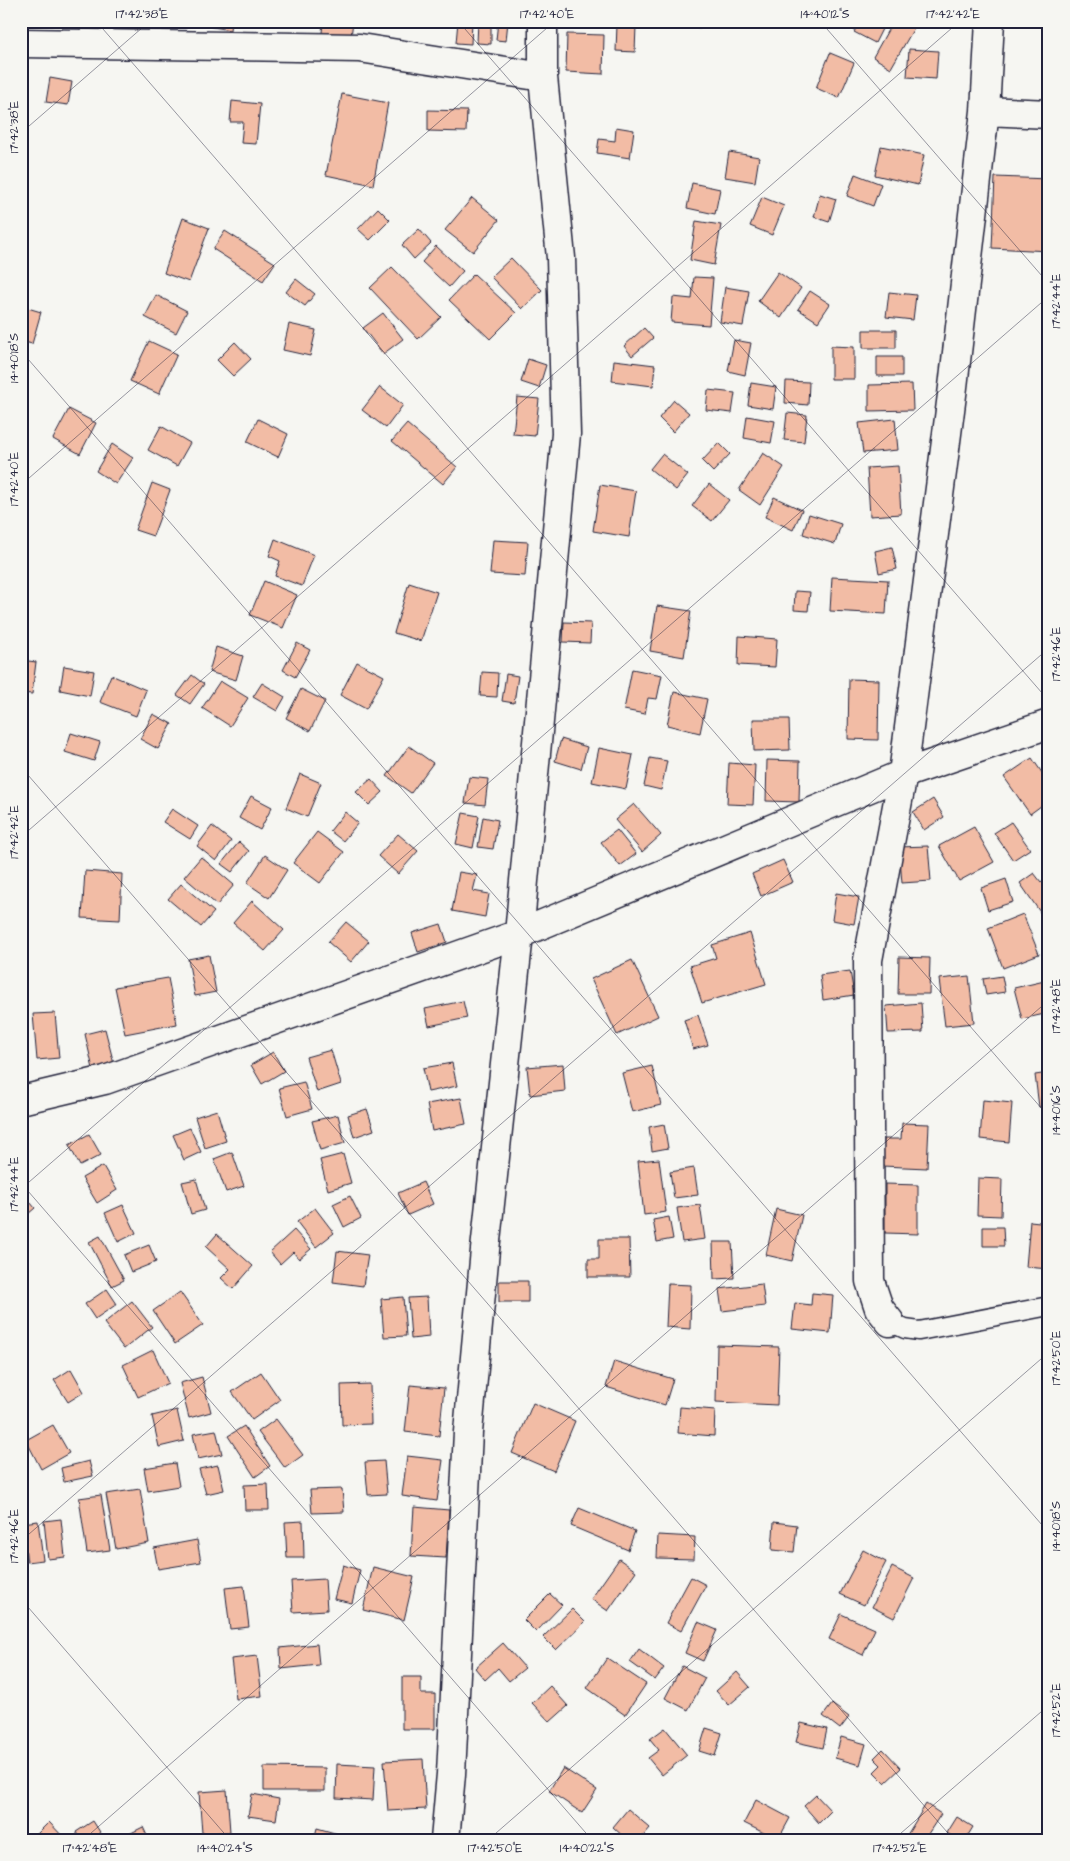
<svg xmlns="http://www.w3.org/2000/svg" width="1070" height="1861" viewBox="0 0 1070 1861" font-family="'Architects Daughter',sans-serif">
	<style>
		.building { fill: #f2bca5; stroke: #22223b }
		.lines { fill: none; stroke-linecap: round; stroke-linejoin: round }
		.service-casing { stroke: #22223b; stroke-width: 21 }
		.minor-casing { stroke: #22223b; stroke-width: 31 }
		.service { stroke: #f6f6f2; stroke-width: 18 }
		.minor { stroke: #f6f6f2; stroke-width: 28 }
		.ticks { fill: none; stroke: #22223b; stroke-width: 1; stroke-opacity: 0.45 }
		.neatline { fill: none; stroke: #22223b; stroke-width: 2 }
		.ticks-label { font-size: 12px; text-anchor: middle; fill: #22223b }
	</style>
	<rect width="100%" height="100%" fill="#f6f6f2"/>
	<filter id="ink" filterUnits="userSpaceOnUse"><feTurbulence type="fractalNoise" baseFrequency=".02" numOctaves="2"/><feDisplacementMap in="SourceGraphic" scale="10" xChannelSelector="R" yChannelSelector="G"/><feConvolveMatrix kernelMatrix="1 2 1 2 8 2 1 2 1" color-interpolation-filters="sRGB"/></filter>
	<g filter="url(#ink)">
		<path class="building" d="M121 21H137L136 30H121Z
			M179 21H231L230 30Z
			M323 21H353L351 37 322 33Z
			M458 21H472L471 44 456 43Z
			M478 21H491V44L477 43Z
			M498 21H508L506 41 496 40Z
			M676 21H704L703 28 676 26Z
			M860 21H886L875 43 854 32Z
			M893 21H918L891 68 873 57Z
			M617 25 636 26 635 52 616 51Z
			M567 34 604 35 603 74 566 72Z
			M909 49 938 51 936 79 907 77Z
			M830 53 854 63 839 98 816 88Z
			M50 78 72 82 68 105 46 102Z
			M342 94 388 103 373 185 326 175Z
			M232 101 260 104 256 144 241 143 243 122H230Z
			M428 110 467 111 466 132 428 131Z
			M616 127 634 130 630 158 597 153 599 139 615 141Z
			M881 146 924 155 918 185 875 175Z
			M729 152 759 157 755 182 725 177Z
			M855 174 881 184 873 206 847 196Z
			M995 177 1049 179V251L992 248Z
			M692 183 720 189 715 214 687 208Z
			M820 194 836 199 829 222 814 217Z
			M762 197 784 206 772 235 750 226Z
			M472 198 499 220 473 252 445 230Z
			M378 208 390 220 370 240 358 229Z
			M183 218 209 228 189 282 164 273Z
			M696 221 721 225 714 265 690 260Z
			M419 229 431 243 414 259 402 245Z
			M225 231 275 263 263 281 213 249Z
			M436 246 463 271 449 287 422 262Z
			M511 258 542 290 522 309 491 277Z
			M392 267 441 317 418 339 370 288Z
			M778 272 801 288 781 318 758 301Z
			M474 274 516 313 490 339 449 300Z
			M694 277 713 278 709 325 671 322 673 297 692 299Z
			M296 279 315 294 305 306 286 292Z
			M725 287 749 291 743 326 720 322Z
			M810 291 830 304 818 322 798 309Z
			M889 292 916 295 913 320 886 317Z
			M156 295 187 311 176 333 145 317Z
			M21 306 41 312 32 344 21 341Z
			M383 313 403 339 383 354 363 328Z
			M289 324 316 330 310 356 283 350Z
			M644 328 653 338 632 356 624 346Z
			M863 330H896V348H863Z
			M734 340 751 343 745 375 728 371Z
			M149 341 177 354 159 394 130 381Z
			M235 342 251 359 233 376 217 360Z
			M831 346 854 347V379H831Z
			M877 357H902V376H877Z
			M528 359 546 365 539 388 521 382Z
			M614 360 655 365 653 386 612 381Z
			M786 381 809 382 808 405 785 403Z
			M751 383 776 387 773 409 748 405Z
			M912 384 913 410 869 411V385Z
			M380 387 403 405 386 428 362 410Z
			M708 390 735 393 732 413 706 410Z
			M517 397 539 399 535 436 513 434Z
			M674 400 689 413 673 432 659 418Z
			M69 409 96 423 80 454 53 439Z
			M787 413 807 415 804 442 784 440Z
			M747 416 775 421 771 443 744 438Z
			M258 419 288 434 278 457 247 442Z
			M895 419 898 450 863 453 859 423Z
			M407 424 457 467 443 484 392 441Z
			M161 426 190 443 177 466 148 450Z
			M719 443 730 454 713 472 702 461Z
			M112 444 133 458 116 484 96 471Z
			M763 453 784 467 760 505 739 490Z
			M662 454 688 475 676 490 650 469Z
			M898 466 901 514 870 516 867 468Z
			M152 483 170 490 153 536 135 530Z
			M709 484 729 500 712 521 692 506Z
			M600 485 636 491 629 537 593 531Z
			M774 497 802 510 793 530 765 517Z
			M809 514 841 524 835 544 803 534Z
			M275 539 314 555 302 586 275 576 280 561 269 556Z
			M493 540 528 542 525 576 490 574Z
			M892 547 897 569 879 573 875 551Z
			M832 577 888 580 886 614 830 611Z
			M264 581 297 595 283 628 250 615Z
			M409 583 437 592 421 641 394 633Z
			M795 591 810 592 808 611 794 610Z
			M657 606 691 611 684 657 650 651Z
			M564 622 591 623 590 643 563 642Z
			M739 636 777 639 775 667 738 665Z
			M297 643 310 650 295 677 283 670Z
			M216 647 243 656 236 680 209 672Z
			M21 660 36 662 32 694 21 693Z
			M357 662 384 676 366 709 340 695Z
			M64 666 94 671 90 696 60 690Z
			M632 669 662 675 657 699 648 698 645 714 624 710Z
			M482 672 498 673 497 697 480 696Z
			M506 674 518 676 514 703 502 701Z
			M111 675 146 690 136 716 100 702Z
			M192 675 204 684 190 704 177 695Z
			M849 679 879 680 878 740 848 739Z
			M220 681 248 698 230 726 202 708Z
			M262 683 285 697 277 711 253 697Z
			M301 689 325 701 310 731 286 718Z
			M674 692 707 699 700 733 667 725Z
			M153 714 172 724 158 749 140 739Z
			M753 719H789L790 750 754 751Z
			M71 733 100 742 94 761 65 752Z
			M561 739 587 747 581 769 555 761Z
			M409 746 433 763 411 793 387 776Z
			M599 748 633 755 626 789 592 782Z
			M650 758 667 761 661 790 644 786Z
			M1032 758 1049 783V800L1030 814 1004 777Z
			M767 760 800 761 799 802 766 801Z
			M729 763 755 765 753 805 727 804Z
			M300 774 321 783 307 817 286 808Z
			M469 777 488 779 485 805 465 803Z
			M371 779 383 792 369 805 356 792Z
			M251 796 272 807 260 830 239 818Z
			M933 799 944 817 924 830 913 812Z
			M634 804 661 835 642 852 615 820Z
			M172 809 198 826 190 839 163 822Z
			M345 812 358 823 343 841 330 831Z
			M463 813 479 816 473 848 456 844Z
			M483 817 498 820 493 849 478 847Z
			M1011 822 1030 849 1013 860 994 833Z
			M212 826 231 841 216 861 197 846Z
			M974 827 994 862 959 881 939 846Z
			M617 830 636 854 620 866 601 842Z
			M317 832 344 852 320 883 293 863Z
			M398 834 418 851 398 874 378 856Z
			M239 842 249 851 232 872 221 864Z
			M928 846 931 881 902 883 899 847Z
			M265 855 287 870 269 898 247 883Z
			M201 857 234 885 217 905 184 877Z
			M783 860 793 882 761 896 752 874Z
			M85 871 122 874 120 920 82 918Z
			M459 872 477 875 473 891 489 894 485 917 452 911Z
			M1034 873 1041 882 1049 876V915L1044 918 1020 883Z
			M1006 879 1013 902 988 910 981 888Z
			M181 884 214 912 201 927 168 899Z
			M836 893 859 897 854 924 832 920Z
			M252 901 284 930 265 951 233 923Z
			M1023 914 1039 954 1003 968 988 928Z
			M346 922 369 941 351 962 328 942Z
			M441 924 447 942 418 952 412 933Z
			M750 933 766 984 702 1003 690 966 716 958 712 945Z
			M209 955 216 992 195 996 188 959Z
			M899 957 930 958 929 994H898Z
			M632 960 658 1016 617 1035 591 979Z
			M850 971 854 995 823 1000 820 975Z
			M969 976 974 1023 945 1026 939 979Z
			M1002 976 1005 992 986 995 983 979Z
			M168 978 177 1024 125 1034 115 987Z
			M1049 980V1013L1022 1019 1014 988Z
			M463 1001 467 1018 429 1026 425 1009Z
			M921 1003 923 1032 888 1033 886 1006Z
			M55 1013 59 1058 37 1060 33 1014Z
			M698 1015 708 1045 693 1049 684 1020Z
			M105 1029 114 1064 93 1069 85 1034Z
			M331 1050 341 1084 317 1092 306 1057Z
			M273 1052 284 1071 262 1084 251 1065Z
			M452 1063 457 1086 428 1092 423 1068Z
			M563 1064 565 1091 530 1095 527 1067Z
			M652 1066 661 1105 632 1112 622 1073Z
			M1049 1073V1106L1039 1107 1035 1075Z
			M304 1082 312 1109 287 1116 279 1088Z
			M461 1098 466 1124 432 1131 427 1104Z
			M983 1100 1012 1103 1009 1142 980 1139Z
			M367 1109 374 1130 354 1137 348 1115Z
			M217 1110 226 1141 205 1148 195 1117Z
			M338 1115 345 1143 320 1150 312 1121Z
			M902 1123 929 1124 927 1168 882 1166 884 1139H901Z
			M664 1124 668 1148 652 1151 649 1127Z
			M190 1128 201 1152 184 1160 173 1135Z
			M89 1134 101 1155 80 1166 69 1145Z
			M232 1152 244 1186 226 1192 214 1159Z
			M343 1154 351 1183 328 1190 320 1160Z
			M659 1159 666 1212 644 1215 638 1161Z
			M103 1166 117 1190 97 1203 82 1178Z
			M694 1168 698 1195 674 1198 670 1172Z
			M978 1178 1002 1179 1001 1216 977 1215Z
			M196 1179 205 1210 191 1214 182 1182Z
			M423 1182 433 1204 408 1215 398 1193Z
			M885 1184 918 1185V1234L885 1233Z
			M21 1191 35 1208 21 1220Z
			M350 1196 361 1218 344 1227 333 1204Z
			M123 1205 136 1233 118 1242 105 1213Z
			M700 1205 705 1239 682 1242 677 1208Z
			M315 1208 334 1233 316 1247 297 1222Z
			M776 1209 802 1215 792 1261 766 1255Z
			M669 1217 673 1239 657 1242 653 1220Z
			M1030 1221 1049 1223V1269L1026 1267Z
			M983 1227H1003L1004 1246H983Z
			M294 1230 311 1249 299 1259 293 1252 280 1264 270 1252Z
			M217 1234 253 1266 233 1289 221 1278 230 1269 206 1247Z
			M100 1236 124 1280 112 1286 89 1242Z
			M599 1239H629L630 1277H588V1259H599Z
			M713 1242H732L734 1278 714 1279Z
			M149 1245 156 1262 131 1272 124 1255Z
			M337 1251 368 1255 363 1286 333 1282Z
			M499 1281H528V1302H499Z
			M668 1284 691 1285 690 1329 666 1327Z
			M762 1284 765 1306 722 1311 719 1289Z
			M107 1289 117 1304 95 1319 85 1304Z
			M180 1292 203 1325 175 1344 153 1311Z
			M812 1293 833 1295 830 1333 792 1329 795 1303 811 1305Z
			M403 1297 406 1336 384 1337 381 1299Z
			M427 1297 429 1337 411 1339 408 1298Z
			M132 1301 152 1327 124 1349 104 1323Z
			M717 1345 779 1347 777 1405 716 1402Z
			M153 1350 168 1383 138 1397 123 1365Z
			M614 1361 673 1379 665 1405 606 1387Z
			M71 1369 84 1392 68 1402 54 1380Z
			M261 1372 280 1400 252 1420 232 1392Z
			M202 1377 211 1412 189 1418 180 1383Z
			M370 1384 371 1424 342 1425 341 1385Z
			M410 1385 444 1388 439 1436 405 1432Z
			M533 1403 575 1421 554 1471 512 1453Z
			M680 1407 715 1410 714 1436 678 1433Z
			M177 1410 184 1441 159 1447 152 1416Z
			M276 1419 303 1455 285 1468 258 1432Z
			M53 1425 69 1453 41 1469 26 1440Z
			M244 1426 270 1466 255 1477 228 1436Z
			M216 1430 222 1454 198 1459 193 1434Z
			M407 1456 443 1460 437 1501 402 1496Z
			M89 1461 93 1476 64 1482 61 1468Z
			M384 1461 387 1494 368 1495 365 1462Z
			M175 1463 179 1486 148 1491 144 1468Z
			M218 1465 224 1490 206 1494 199 1469Z
			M268 1484 269 1510H245L244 1485Z
			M140 1489 149 1543 116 1549 106 1494Z
			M342 1489 344 1512 312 1513 310 1490Z
			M101 1495 110 1550 87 1553 79 1498Z
			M414 1507 449 1510 446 1558 411 1556Z
			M579 1508 635 1531 628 1550 571 1526Z
			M61 1519 65 1557 48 1559 44 1521Z
			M38 1521 43 1560 27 1562 22 1523Z
			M303 1521 304 1558H287L285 1522Z
			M774 1522 797 1525 794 1552 772 1550Z
			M658 1535 695 1537 694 1559 657 1558Z
			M197 1540 201 1562 158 1569 154 1548Z
			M863 1550 886 1562 864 1605 840 1594Z
			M619 1559 636 1571 608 1611 591 1599Z
			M343 1565 360 1570 352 1603 334 1599Z
			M373 1567 414 1577 404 1620 363 1610Z
			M892 1567 914 1578 894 1618 872 1607Z
			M691 1577 706 1585 681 1631 666 1623Z
			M325 1579 327 1610 293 1612 291 1581Z
			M244 1586 249 1627 230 1629 225 1588Z
			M550 1594 562 1605 536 1632 524 1620Z
			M572 1609 585 1622 556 1650 543 1637Z
			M841 1614 875 1629 863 1655 829 1639Z
			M698 1622 717 1630 703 1661 685 1653Z
			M503 1643 525 1668 509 1681 498 1668 485 1680 475 1668Z
			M317 1644 319 1665 281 1669 280 1648Z
			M639 1649 664 1668 655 1680 630 1662Z
			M257 1656 262 1696 236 1699 231 1659Z
			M607 1658 646 1684 625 1715 587 1688Z
			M682 1666 705 1678 688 1710 665 1698Z
			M737 1672 750 1687 729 1705 716 1691Z
			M402 1677H421V1694H435V1729H402Z
			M550 1686 568 1706 550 1722 532 1703Z
			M832 1704 849 1717 840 1729 823 1716Z
			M801 1723 827 1729 823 1748 796 1742Z
			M665 1728 687 1755 662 1775 648 1758 659 1750 650 1739Z
			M706 1728 722 1733 715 1756 699 1751Z
			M841 1737 866 1744 860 1765 835 1758Z
			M883 1749 901 1768 885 1783 874 1772 881 1765 874 1758Z
			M423 1759 426 1809 388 1811 384 1761Z
			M337 1764 375 1766 373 1800 336 1798Z
			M264 1767 325 1768V1791H264Z
			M563 1768 597 1790 582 1813 549 1791Z
			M227 1790 230 1832 202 1833 199 1792Z
			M252 1794 279 1799 276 1820 248 1816Z
			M816 1795 831 1811 819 1823 804 1806Z
			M756 1800 790 1818 778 1840 744 1823Z
			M926 1804 941 1814 924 1840H904Z
			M628 1809 650 1828 640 1840H627L613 1827Z
			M957 1817 973 1827 965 1840H958L947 1833Z
			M93 1821 105 1840H81L76 1832Z
			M49 1822 66 1840H31Z
			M143 1827 149 1840H122L121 1838Z
			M317 1828 349 1837 348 1840H314Z"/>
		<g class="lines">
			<defs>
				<path id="service" d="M890 1322 905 1329 919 1331 1049 1306"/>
				<path id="minor" d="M21 43 360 48 543 77
					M985 111 1049 114
					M21 1100 105 1080 519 934 903 774 1049 724
					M890 1322 879 1308 870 1281 868 960 903 774 953 387 985 111 990 21
					M445 1840 451 1774 468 1432 485 1250 519 934 566 434 561 258 543 77V21"/>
			</defs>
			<use href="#service" class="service-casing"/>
			<use href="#minor" class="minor-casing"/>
			<use href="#service" class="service"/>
			<use href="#minor" class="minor"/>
		</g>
	</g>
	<path class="ticks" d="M96 21 1049 1117M458 21 1049 701M820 21 1049 284M21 133 150 21M21 351 1049 1533M21 485 555 21M21 767 954 1840M21 837 960 21M21 1183 592 1840M21 1189 1049 296M21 1541 1049 648M21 1599 230 1840M83 1840 1049 1000M488 1840 1049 1352M893 1840 1049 1705"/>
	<rect width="1070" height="1861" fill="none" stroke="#f6f6f2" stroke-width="55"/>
	<rect x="28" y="28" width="1014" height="1806" class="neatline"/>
	<g class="ticks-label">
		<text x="142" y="18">17°42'38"E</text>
		<text x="547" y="18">17°42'40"E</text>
		<text x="825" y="18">14°40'12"S</text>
		<text x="953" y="18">17°42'42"E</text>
		<text transform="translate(14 127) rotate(-90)" y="4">17°42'38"E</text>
		<text transform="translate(1056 301) rotate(-90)" y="4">17°42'44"E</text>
		<text transform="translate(14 358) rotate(-90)" y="4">14°40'18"S</text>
		<text transform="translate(14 479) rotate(-90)" y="4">17°42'40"E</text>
		<text transform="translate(1056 654) rotate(-90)" y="4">17°42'46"E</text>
		<text transform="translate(14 832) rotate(-90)" y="4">17°42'42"E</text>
		<text transform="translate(1056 1006) rotate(-90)" y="4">17°42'48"E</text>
		<text transform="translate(1056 1110) rotate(-90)" y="4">14°40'16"S</text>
		<text transform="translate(14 1184) rotate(-90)" y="4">17°42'44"E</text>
		<text transform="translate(1056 1358) rotate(-90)" y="4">17°42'50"E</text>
		<text transform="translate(1056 1526) rotate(-90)" y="4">14°40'18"S</text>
		<text transform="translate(14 1536) rotate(-90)" y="4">17°42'46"E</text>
		<text transform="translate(1056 1710) rotate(-90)" y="4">17°42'52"E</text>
		<text x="90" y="1852">17°42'48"E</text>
		<text x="225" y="1852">14°40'24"S</text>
		<text x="495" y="1852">17°42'50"E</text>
		<text x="587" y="1852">14°40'22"S</text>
		<text x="900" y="1852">17°42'52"E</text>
	</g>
</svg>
